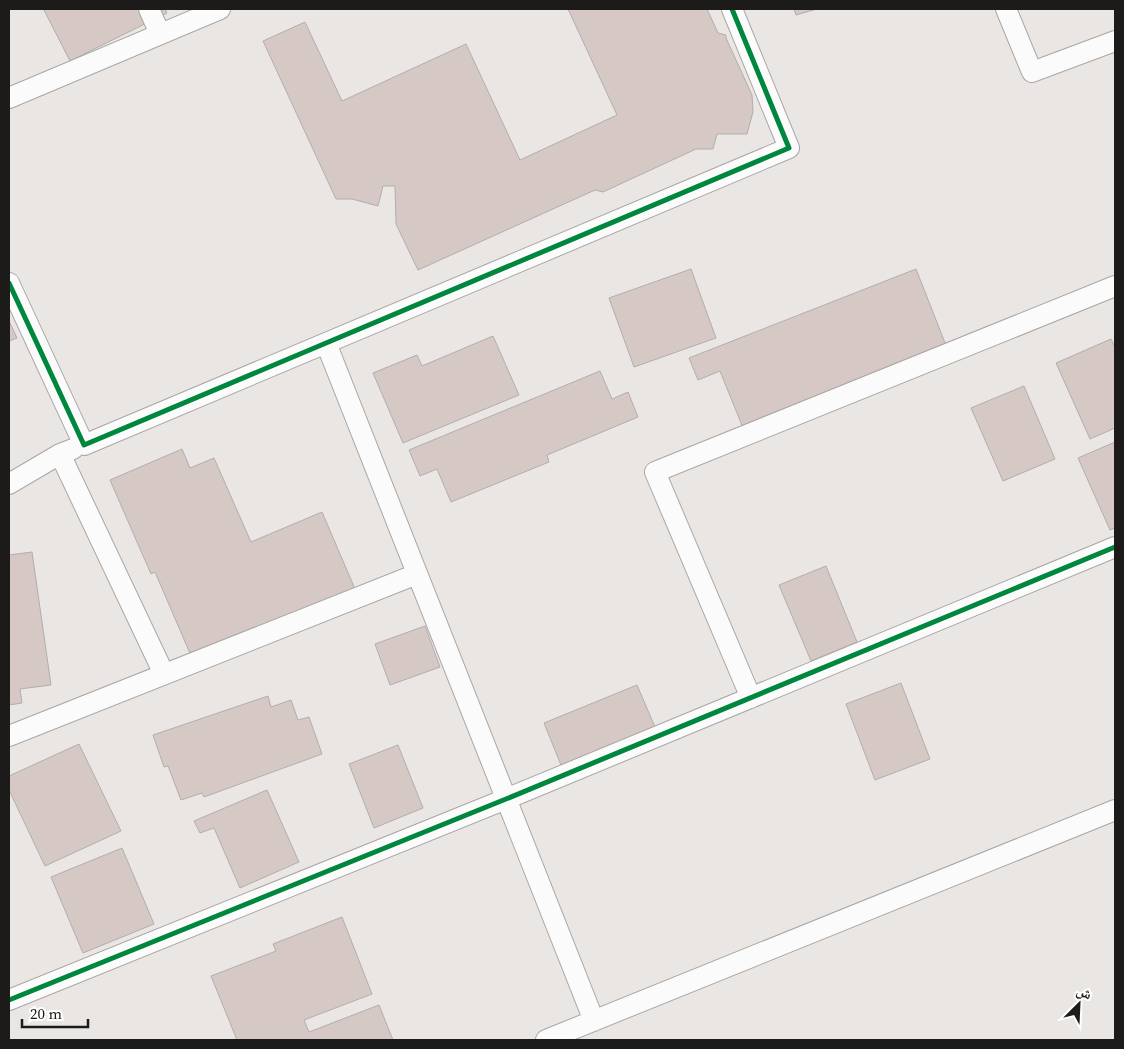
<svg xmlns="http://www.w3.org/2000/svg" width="1124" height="1049" font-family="'Source Serif 4','Noto Naskh Arabic',serif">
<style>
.building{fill:#d5c8c5;stroke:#b1aead}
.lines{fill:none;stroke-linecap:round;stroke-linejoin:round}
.street-casing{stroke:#a9a7a5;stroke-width:22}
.street{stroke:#fcfbfb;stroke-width:20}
.cycleway-casing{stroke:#fff;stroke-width:8}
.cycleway{stroke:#00873e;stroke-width:5}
</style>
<rect width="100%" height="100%" fill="#e9e6e3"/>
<path class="building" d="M46 9H165L167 13 70 61 44 10Z
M568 9H707L718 33 726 35V38L752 95 753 112 747 134H717L713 149H696L603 192 595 190 418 270 396 224 395 186H383L378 206 352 199H336L263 41 305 22 342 101 466 44 520 160 617 115Z
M794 9H817L796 15Z
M691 269 716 338 634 367 609 298Z
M916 269 947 348 743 428 720 371 698 380 689 358Z
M9 321 17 338 9 341Z
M493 336 519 395 403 443 373 373 417 355 422 366Z
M1111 339 1115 347V428L1090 439 1056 363Z
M600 371 612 399 628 392 638 417 547 455 549 462 451 502 437 469 420 476 409 450Z
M1024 386 1055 459 1003 481 971 408Z
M1115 442V528L1110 530 1078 458Z
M182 449 190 468 214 458 251 542 322 512 355 589 192 658 155 572 151 574 110 480Z
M32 552 51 685 20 689 22 703 9 705V555Z
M826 566 857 642 811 661 779 585Z
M425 626 440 667 390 685 375 644Z
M901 683 930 759 875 780 846 704Z
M637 685 655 727 561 765 544 723Z
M268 696 271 707 291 700 298 720 309 717 322 754 204 797 202 793 181 800 168 766 164 767 153 735Z
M79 744 121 831 45 866 9 790V776Z
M398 745 423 808 374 828 349 764Z
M267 790 299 862 240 888 214 828 200 833 194 821Z
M122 848 154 924 83 953 51 877Z
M342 917 372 994 304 1020 309 1032 379 1005 393 1040H237L211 976 276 951 273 944Z"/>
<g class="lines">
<defs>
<path id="street" d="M149 9 160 34
M1006 9 1032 72 1115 41
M9 98 220 9
M9 283 84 445 789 148 732 9
M326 343 594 1021
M60 454 164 674
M9 484 60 454 73 449
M751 698 655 472 1115 286
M9 736 417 574
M9 1000 506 799 1115 547
M546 1040 1115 810"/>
</defs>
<use href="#street" class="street-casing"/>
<use href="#street" class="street"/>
<defs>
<path id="cycleway" d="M9 283 84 445 789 148 732 9
M9 1000 506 799 1115 547"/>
</defs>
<use href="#cycleway" class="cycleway-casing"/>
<use href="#cycleway" class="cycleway"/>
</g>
<rect width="1124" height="1049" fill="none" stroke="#1d1b1a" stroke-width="20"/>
<g transform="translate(1079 1004) rotate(24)" stroke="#ffffff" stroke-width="4" paint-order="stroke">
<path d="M0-4L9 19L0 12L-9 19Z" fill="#1d1b1a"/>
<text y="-8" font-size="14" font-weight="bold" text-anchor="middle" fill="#1d1b1a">ش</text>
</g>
<path d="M22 1019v8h66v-8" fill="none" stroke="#1d1b1a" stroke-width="2.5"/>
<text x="30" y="1019" font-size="15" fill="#1d1b1a" stroke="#ffffff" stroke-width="4" paint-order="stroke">20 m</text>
</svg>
